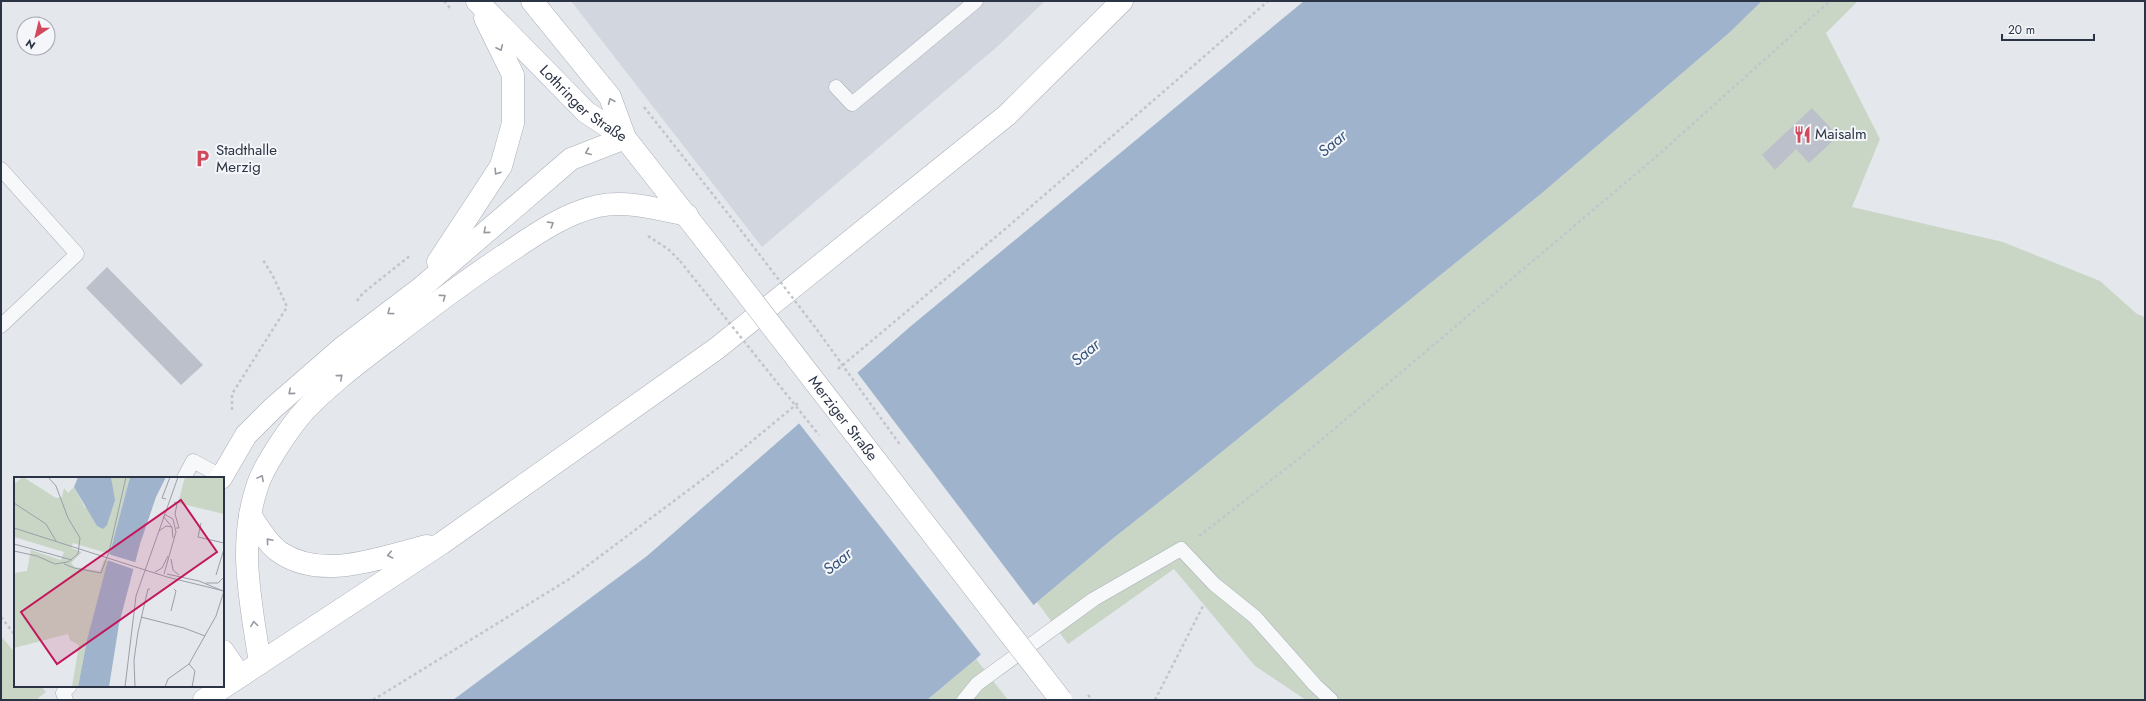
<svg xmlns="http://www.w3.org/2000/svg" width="2146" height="701" font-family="Jost,sans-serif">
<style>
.built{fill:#d2d6de}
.green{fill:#c9d6c5}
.water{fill:#9fb4cc}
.pier{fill:#e4e7ec}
.building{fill:#bbc0ca}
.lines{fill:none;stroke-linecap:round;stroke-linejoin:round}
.service-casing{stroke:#a9aeb7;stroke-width:15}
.secondary-casing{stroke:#a9aeb7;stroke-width:23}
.path{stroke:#c2c5cb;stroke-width:2.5;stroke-dasharray:3 3;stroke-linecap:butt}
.service{stroke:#f7f8fa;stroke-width:14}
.secondary{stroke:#fff;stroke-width:22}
.secondary-bridge-casing{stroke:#a9aeb7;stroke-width:23;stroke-linecap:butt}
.path-bridge{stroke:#c2c5cb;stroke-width:2.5;stroke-dasharray:3 3;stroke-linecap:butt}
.secondary-bridge{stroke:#fff;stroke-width:22}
.oneway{stroke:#959aa2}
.labels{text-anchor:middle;stroke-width:4;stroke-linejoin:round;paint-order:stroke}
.street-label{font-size:15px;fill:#2b3445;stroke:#f4f6f9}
.poi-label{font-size:15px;fill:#2b3445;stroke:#f4f6f9;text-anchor:start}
.water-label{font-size:16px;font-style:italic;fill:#34527a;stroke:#f4f6f9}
.inset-road{fill:none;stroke:#9a9fa9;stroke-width:1}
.view{fill:#c2185b;fill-opacity:0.15;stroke:#c2185b;stroke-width:2}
.inset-edge{fill:none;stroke:#2b3445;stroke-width:2}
</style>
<rect width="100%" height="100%" fill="#e4e7ec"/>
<path class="built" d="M571 1H1045L998 46 762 247Z"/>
<path class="green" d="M1762 1H1858L1826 33 1880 139 1852 207 2003 242 2100 281 2137 314 2145 317V700H1306L1255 666 1174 569 1068 644 1037 602 1111 540 1182 484 1542 193 1729 33Z
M1 636 15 653V686H41L46 692 36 700H1Z
M976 659 1008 700H927Z"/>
<path class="water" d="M1304 1H1762L1729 33 1542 193 1182 484 1111 540 1037 602 976 659 927 700H453L647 556 911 326Z"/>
<path class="pier" d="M856 371 1035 607 982 656 798 422Z"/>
<path class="building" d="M1812 108 1838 136 1809 163 1796 149 1775 170 1762 155Z
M107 267 203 365 181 385 86 288Z"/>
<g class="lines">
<defs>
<path id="service" d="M836 87 852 104 976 1
M1 169 77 254 1 326
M184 478 193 461 221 476
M66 700 63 693 70 686
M964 700 977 684 1094 599 1181 549 1214 584 1255 617 1315 685 1331 700"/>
<g id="secondary">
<path id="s1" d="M477 1 586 112 625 138 706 241"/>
<path d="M532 1 610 97 625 138"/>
<path d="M438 262 501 166 513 123V75L485 18"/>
<path d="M221 478 246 435 273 408 342 348 421 288 571 159 625 138"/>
<path d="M250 515C259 528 268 545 281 553 324 581 382 557 427 546"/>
<path d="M223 651 240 676"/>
<path d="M260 663C251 603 237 544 258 484 265 464 291 425 306 409 332 382 362 360 392 337 428 309 464 282 503 256 532 237 562 214 598 206 626 200 658 209 687 215"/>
<path d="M204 700 442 543 716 349 1007 115 1122 1"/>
</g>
</defs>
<use href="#service" class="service-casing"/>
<use href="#secondary" class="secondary-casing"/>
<path class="path" d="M444 1 450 8
M644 107 733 220
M648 236 668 249 680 261
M357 301 363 293 411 255
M838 369 1004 230 1268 1
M232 410V394L287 307 273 276 263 260
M1199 536 1301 457 1657 156 1830 1
M1 617 15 635
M373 700 571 578 734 456 798 403
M1155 700 1204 604"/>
<use href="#service" class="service"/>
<use href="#secondary" class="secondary"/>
<defs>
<g id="secondary-bridge">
<path id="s2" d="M706 241 1061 700"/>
</g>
</defs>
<use href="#secondary-bridge" class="secondary-bridge-casing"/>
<path class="path-bridge" d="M733 220 815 327 901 446
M680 261 819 435
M1088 695 1092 700"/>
<use href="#secondary-bridge" class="secondary-bridge"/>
</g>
<defs><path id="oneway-chevron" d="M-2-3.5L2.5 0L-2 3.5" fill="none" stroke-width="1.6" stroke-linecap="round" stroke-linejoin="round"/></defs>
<g class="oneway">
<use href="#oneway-chevron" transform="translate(500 48) rotate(65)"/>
<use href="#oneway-chevron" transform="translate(611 101) rotate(-113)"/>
<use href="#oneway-chevron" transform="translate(588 152) rotate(158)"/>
<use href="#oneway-chevron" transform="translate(497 172) rotate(123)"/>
<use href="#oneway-chevron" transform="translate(551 224) rotate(-32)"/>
<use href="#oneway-chevron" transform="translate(486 231) rotate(139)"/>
<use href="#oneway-chevron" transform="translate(443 297) rotate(-37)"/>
<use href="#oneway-chevron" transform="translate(390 312) rotate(143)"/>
<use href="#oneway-chevron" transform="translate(340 377) rotate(-40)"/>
<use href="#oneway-chevron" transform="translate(291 392) rotate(139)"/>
<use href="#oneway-chevron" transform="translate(261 478) rotate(-62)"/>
<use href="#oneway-chevron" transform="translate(269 541) rotate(-131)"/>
<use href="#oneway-chevron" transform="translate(390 555) rotate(167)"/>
<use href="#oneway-chevron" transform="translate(254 624) rotate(-98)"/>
</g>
<defs>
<symbol id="restaurant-bare" viewBox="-9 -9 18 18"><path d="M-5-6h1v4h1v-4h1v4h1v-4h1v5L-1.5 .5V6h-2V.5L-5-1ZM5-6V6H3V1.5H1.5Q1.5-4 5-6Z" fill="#d1495b" stroke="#f4f6f9" stroke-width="2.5" paint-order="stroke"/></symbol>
<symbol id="parking-bare" viewBox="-9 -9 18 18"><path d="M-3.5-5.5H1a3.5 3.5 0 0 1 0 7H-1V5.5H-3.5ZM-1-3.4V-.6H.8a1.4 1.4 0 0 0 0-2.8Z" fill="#d1495b" stroke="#f4f6f9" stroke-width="2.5" paint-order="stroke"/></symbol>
</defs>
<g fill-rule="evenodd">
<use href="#restaurant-bare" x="1790" y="122" width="25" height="25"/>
<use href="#parking-bare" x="190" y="146" width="25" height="25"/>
</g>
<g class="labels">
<g class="street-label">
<text dy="5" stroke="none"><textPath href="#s1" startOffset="148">Lothringer Straße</textPath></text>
<text dy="5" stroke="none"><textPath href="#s2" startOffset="224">Merziger Straße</textPath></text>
</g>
<g class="poi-label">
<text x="1815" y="139">Maisalm</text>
<text x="216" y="155">Stadthalle<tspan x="216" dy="17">Merzig</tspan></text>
</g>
<g class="water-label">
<text transform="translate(1332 143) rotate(-40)" y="6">Saar</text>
<text transform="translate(1085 352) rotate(-40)" y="6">Saar</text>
<text transform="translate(837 561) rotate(-39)" y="6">Saar</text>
</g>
</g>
<g transform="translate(14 477)">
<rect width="210" height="210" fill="#e4e7ec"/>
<path d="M9 0 42 21 48 20 50 11 54 16 60 10 71 31 98 6 97 0H116L96 77 59 66 57 71 68 75 57 86 61 90 86 94 90 83 95 84 73 163 64 210H58L65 168 56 163 54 157 0 171V96L13 94 17 73 47 83 50 75 0 60V7ZM171 0H210V37L164 26Z" fill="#c9d6c5"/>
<path d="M64 0H97L101 23 93 48 89 52 83 49 60 10ZM116 0H152L142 20 126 67 105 147 95 210H64L73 163Z" fill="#9fb4cc"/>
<path d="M94 77 124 86 122 93 93 83Z" fill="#e4e7ec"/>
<path class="inset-road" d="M152 22 148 21 156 0M160 25 163 27 161 37 165 51H162M0 26 32 47 42 64M149 39 158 50 159 61M187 46 184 60 210 66M0 51 153 100 210 114M145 54 152 49 158 50M0 67 58 83M0 74 23 79 41 87 54 85 64 77 66 61 54 41 42 9 34 0M157 82 159 93 165 98M50 87 60 91 87 96 95 75 112 0M141 95 148 91 154 79M150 97 162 55 159 42 150 37M153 97 185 104 209 114M202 98 210 72M192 106H204L210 100M157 134 162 114 160 112M127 140 170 151 191 159M175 187 181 194 178 210M111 210 122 119 164 0M121 210 120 183 124 155 134 112H136M151 210 154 202 175 187 202 139 210 114"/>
<path class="view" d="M167 23 203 75 43 187 7 135Z"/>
<rect width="210" height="210" class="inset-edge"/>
</g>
<rect width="2146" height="701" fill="none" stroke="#2b3445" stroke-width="4"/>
<g transform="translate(36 36) rotate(215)"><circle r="19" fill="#f4f6f9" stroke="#a4a8b1"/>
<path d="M0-3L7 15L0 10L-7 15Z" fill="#d1495b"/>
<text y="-6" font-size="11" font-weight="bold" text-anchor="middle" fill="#2b3445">N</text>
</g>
<path d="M2002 34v6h92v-6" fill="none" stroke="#2b3445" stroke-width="2"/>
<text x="2008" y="34" font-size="12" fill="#2b3445" stroke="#f4f6f9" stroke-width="3" paint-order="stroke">20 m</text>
</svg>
